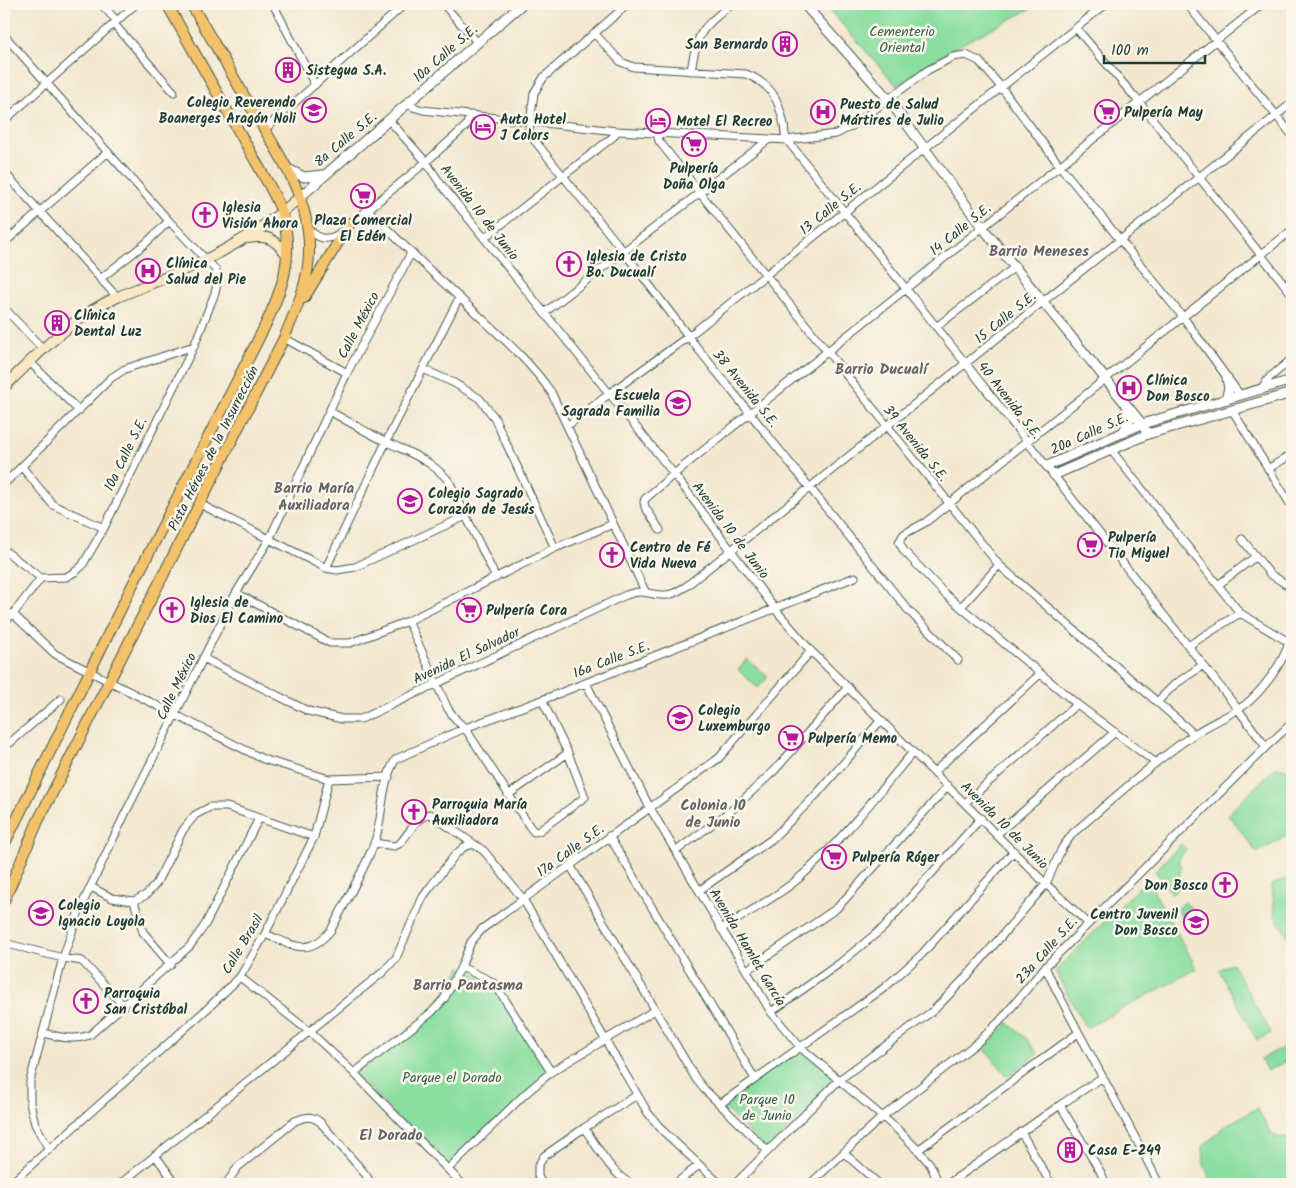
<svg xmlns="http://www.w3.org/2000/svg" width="1296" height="1188" font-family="Kalam,sans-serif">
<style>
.green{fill:#8adea0;stroke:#548e6a}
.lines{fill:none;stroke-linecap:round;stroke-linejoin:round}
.minor-casing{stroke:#3f564b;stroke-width:9}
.tertiary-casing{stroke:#3f564b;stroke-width:11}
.secondary-casing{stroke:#3f564b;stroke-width:12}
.primary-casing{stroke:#3f564b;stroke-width:12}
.minor{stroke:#fff;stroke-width:7}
.tertiary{stroke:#fff;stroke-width:9}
.secondary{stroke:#fae7c3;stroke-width:10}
.primary{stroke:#f3c26a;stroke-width:10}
.labels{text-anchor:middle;stroke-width:5;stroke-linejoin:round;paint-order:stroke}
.park-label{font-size:14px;fill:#345d4a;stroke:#fbf7ec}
.poi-label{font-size:14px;font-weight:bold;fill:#1f3d34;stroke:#fbf7ec;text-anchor:start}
.street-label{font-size:14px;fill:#1f3d34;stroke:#fbf7ec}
.neighbourhood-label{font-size:15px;font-weight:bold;fill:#636466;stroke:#fbf7ec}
</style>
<rect width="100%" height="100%" fill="#fbf7ec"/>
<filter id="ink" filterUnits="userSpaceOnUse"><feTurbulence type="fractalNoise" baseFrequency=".02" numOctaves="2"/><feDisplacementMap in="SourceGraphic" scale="10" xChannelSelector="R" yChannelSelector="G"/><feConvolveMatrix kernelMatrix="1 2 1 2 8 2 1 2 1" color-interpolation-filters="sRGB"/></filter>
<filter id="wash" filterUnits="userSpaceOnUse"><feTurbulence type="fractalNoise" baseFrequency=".0096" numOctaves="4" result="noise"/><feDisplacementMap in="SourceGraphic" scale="20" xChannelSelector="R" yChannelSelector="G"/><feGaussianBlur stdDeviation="1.12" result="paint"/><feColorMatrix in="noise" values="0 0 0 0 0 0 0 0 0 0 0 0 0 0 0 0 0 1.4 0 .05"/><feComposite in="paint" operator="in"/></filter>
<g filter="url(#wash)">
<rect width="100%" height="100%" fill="#f3e7cf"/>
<path class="green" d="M824 4H1040L952 49 897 86Z
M747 659 768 677 758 688 738 670Z
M1276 767 1292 770V845L1287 836 1257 853 1228 814Z
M1181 844 1186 849 1178 860 1181 866 1179 879H1177L1178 886 1180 887 1172 894 1155 871Z
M1292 876V935L1288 937 1275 916 1272 885Z
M1147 879 1197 969 1086 1028 1055 971Z
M1185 902C1191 909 1203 915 1203 925L1190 933 1177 908Z
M1232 963 1271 1033 1257 1040 1219 970Z
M461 967 495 984 551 1072 448 1169 354 1073 432 1012Z
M1008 1023 1026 1038 1038 1054 1008 1077 984 1048Z
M1292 1043V1058L1267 1071 1261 1059Z
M800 1047 839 1080 767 1150 720 1104Z
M1257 1108 1273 1136 1292 1139V1184H1213L1204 1165 1203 1146 1228 1124Z"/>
</g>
<g filter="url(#ink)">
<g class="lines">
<defs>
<path id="minor" d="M101 4 117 21
M273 4 315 85
M443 4 478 43
M628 4 544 77 534 93 529 131 531 136 624 252 695 345 909 611 958 660
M1187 4 1292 135
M114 24 174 92
M1076 28 1139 102 1292 294
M594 33 621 62 634 67 746 74C771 84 779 99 784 125 785 131 784 135 787 140L966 364 1237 708 1266 747
M4 35 169 221 216 270 218 279 215 293 194 346 104 528 82 566 75 572 66 577 41 578
M691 71C697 31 701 30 731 4
M408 103 413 107 423 110 617 131 787 140 836 134 852 126 928 70 953 57 966 55 979 61 1001 87 1060 166 1183 317 1240 395
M389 120 426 162 440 183 674 474 775 609 811 651 1046 884 1088 923
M4 121 136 4
M264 130 405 4
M657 133 659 141 700 193 999 565 1194 734
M4 172 117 297
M367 209C398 240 429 270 461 299 492 329 526 356 551 392L645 591
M308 228C316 237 324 242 337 235L426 162 466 126 470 116
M484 238 613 137 617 131
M4 243 108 152
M100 279 146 243 169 221
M4 308 43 349
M544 313 768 140
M936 327 1015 267
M284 338 347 373
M30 362 79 411
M423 369 454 383 479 398 494 417 555 548
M1261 389 1270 377 1292 359
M1232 410 1292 507
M329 411C348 421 367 433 387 442 412 454 429 459 449 481L496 578
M567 426 617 388 689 336 1106 4
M1111 450 1240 613 1292 644
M22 467 53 505 104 528
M1268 469 1292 454
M4 484 111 378 125 369 194 346
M200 504 326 568 337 570 355 567 466 516
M660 530 645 507 644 502 645 499 674 474 1262 4
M1242 539 1270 574 1292 588
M4 550 41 578
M326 568 386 442 459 298
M1218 585 1255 557
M236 593 330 643H350L408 621 555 548 613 524
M961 607 999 565
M13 614 55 654 263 759 329 779 389 777
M408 621 448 709 457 721 465 728 530 827 534 832 539 831 585 797 568 753 542 700
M4 622 13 614 41 578
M1188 646 1240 613
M203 658 308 711 342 719H361L626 595C645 588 646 595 662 595 671 596 678 591 685 587L1292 103
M586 683 650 808 771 1012 800 1047 898 1130 918 1150 930 1164 939 1184
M1158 701 1174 685 1203 665
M4 748 61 699
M1156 763 1077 704 945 594 904 551 899 542 904 534 926 522 1292 230
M934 772 1040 674
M508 795 568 753
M965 803 1077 704
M997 834 1115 732
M609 836 755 1079
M374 843 394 846 399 844C408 836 417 815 430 814L484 851 523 899 648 1113 663 1131 720 1184
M676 851 733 809 775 770 848 687
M570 865 696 1079 704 1089 767 1150
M91 887 112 898 134 901 146 895 156 884 183 830 195 815 210 807H227L314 837
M700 890 772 839 816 795 881 720
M134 901 143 932 171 965
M721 929C747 913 775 898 798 879 841 842 877 795 913 752
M265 934C293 945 308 958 331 930 345 903 363 872 374 844 384 817 380 783 396 759L465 728 542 700 855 577
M4 943 63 958 82 961 124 1006
M461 967 487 979 495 984 551 1072
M1045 967C1081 1041 1123 1111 1159 1184
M747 970 837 908 948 786
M240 977 310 1032 354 1073 462 1184
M771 1012 840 963 883 928 981 818
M44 1033C60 1037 73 1041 90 1035L190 946 205 925 259 818
M354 1073 432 1012 444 999 461 967 471 942 482 929 719 758 811 651
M720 1104 884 988 922 954 1014 851
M1060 1105 1100 1171 1106 1184
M584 1128C597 1145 613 1178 633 1184
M1021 1132 1051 1184
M49 1149 35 1124 30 1103V1081L63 958 79 911 124 816 236 593 269 540 347 373 411 253
M918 1150 1078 1033
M844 1153 879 1184
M155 1155 176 1184
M448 1169 525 1094 551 1072 655 1010
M10 1184 208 1008 240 977 265 934 314 837 329 779
M120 1184 383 972 396 958 423 897 431 886 455 855 464 847 474 844
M226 1184 238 1167 295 1121C305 1117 311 1115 320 1122L366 1175 371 1184
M542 1184 538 1176V1166L544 1156 584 1128 637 1095
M675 1184 699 1165
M735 1184 839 1080 934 1010 969 974 1046 884 1062 848 1073 833C1112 800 1151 764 1193 735 1210 723 1230 716 1246 704 1262 691 1284 662 1289 642
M810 1184 882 1117 978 1042 1000 1021 1045 967 1266 747 1292 723
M948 1184 1060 1105 1103 1077"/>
<path id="tertiary" d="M804 4 889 100 983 228 1142 424 1148 434
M286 168 304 177 323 175
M300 197 522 4
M1226 399 1229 388 1227 378
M1123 433 1129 420 1127 407
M1047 466 1142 424 1292 380
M1054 475 1148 434 1292 393"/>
<path id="secondary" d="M248 238C268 235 273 238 286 253
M4 387C30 362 56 334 87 314 113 296 144 287 174 274 220 255 263 230 300 197"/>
<path id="primary" d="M304 298 350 223
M4 845 132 586 264 328C282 290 295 257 282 213 279 204 274 194 269 185L167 4
M4 901 38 821 284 338C296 310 309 282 309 251 311 195 273 145 246 99 228 67 210 36 191 4"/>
</defs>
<use href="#minor" class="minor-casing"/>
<use href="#tertiary" class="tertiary-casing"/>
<use href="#secondary" class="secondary-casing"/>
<use href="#primary" class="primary-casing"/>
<use href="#minor" class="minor"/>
<use href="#tertiary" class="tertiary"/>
<use href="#secondary" class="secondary"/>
<use href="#primary" class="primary"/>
</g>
</g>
<defs>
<symbol id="building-ring" viewBox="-11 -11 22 22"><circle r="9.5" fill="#fbf7ec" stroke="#b5179e" stroke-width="1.5"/><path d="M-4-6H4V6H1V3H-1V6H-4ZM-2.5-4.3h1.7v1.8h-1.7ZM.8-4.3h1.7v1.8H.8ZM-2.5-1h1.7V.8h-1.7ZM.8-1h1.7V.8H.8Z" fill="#b5179e"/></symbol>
<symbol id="school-ring" viewBox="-11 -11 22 22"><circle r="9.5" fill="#fbf7ec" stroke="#b5179e" stroke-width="1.5"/><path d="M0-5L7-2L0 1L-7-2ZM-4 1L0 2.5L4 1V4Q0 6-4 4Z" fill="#b5179e"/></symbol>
<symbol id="hospital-ring" viewBox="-11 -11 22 22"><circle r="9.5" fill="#fbf7ec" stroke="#b5179e" stroke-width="1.5"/><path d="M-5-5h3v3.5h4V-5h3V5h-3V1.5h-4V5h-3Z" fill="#b5179e"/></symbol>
<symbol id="supermarket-ring" viewBox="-11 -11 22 22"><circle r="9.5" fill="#fbf7ec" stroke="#b5179e" stroke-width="1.5"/><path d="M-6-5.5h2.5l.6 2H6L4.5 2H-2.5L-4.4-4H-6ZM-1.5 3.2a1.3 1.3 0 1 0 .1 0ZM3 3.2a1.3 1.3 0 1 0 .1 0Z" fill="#b5179e"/></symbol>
<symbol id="hotel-ring" viewBox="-11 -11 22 22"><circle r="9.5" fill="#fbf7ec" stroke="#b5179e" stroke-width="1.5"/><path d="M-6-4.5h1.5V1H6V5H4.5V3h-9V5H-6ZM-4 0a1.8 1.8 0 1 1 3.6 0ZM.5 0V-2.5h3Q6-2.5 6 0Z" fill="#b5179e"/></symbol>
<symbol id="church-ring" viewBox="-11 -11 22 22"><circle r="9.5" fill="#fbf7ec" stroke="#b5179e" stroke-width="1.5"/><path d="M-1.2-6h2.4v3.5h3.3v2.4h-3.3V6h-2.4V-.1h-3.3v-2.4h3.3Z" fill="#b5179e"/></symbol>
</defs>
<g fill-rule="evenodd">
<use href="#building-ring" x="771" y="30" width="28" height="28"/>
<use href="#building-ring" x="274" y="56" width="28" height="28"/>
<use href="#school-ring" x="300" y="96" width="28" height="28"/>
<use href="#hospital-ring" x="809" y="98" width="28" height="28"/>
<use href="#supermarket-ring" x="1093" y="98" width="28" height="28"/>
<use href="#hotel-ring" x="644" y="107" width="28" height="28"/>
<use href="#hotel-ring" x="469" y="113" width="28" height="28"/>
<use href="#supermarket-ring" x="680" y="130" width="28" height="28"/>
<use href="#supermarket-ring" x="349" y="182" width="28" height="28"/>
<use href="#church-ring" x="191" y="201" width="28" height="28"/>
<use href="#church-ring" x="555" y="250" width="28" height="28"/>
<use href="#hospital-ring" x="134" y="257" width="28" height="28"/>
<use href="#building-ring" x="43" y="309" width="28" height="28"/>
<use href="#hospital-ring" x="1115" y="374" width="28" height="28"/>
<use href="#school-ring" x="664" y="389" width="28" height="28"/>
<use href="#school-ring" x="396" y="487" width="28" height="28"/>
<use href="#supermarket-ring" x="1076" y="531" width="28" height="28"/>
<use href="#church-ring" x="598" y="541" width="28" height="28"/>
<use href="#church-ring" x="158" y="596" width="28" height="28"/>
<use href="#supermarket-ring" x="455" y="596" width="28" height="28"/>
<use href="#school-ring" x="666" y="704" width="28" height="28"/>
<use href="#supermarket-ring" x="777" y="724" width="28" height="28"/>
<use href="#church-ring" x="400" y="798" width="28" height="28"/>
<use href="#supermarket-ring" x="820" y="843" width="28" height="28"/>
<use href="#church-ring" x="1211" y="871" width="28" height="28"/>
<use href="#school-ring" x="27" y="899" width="28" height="28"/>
<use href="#school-ring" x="1182" y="908" width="28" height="28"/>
<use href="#church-ring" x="72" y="987" width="28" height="28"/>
<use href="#building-ring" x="1056" y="1136" width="28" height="28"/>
</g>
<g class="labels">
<g class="park-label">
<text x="902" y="36">Cementerio<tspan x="902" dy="16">Oriental</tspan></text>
<text x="452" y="1082">Parque el Dorado</text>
<text x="767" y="1104">Parque 10<tspan x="767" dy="16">de Junio</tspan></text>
</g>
<g class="poi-label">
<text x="768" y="49" text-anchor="end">San Bernardo</text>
<text x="306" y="75">Sistegua S.A.</text>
<text x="296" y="107" text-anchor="end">Colegio Reverendo<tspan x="296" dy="16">Boanerges Aragón Noli</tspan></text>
<text x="840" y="109">Puesto de Salud<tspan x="840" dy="16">Mártires de Julio</tspan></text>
<text x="1124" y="117">Pulpería May</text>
<text x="500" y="124">Auto Hotel<tspan x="500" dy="16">J Colors</tspan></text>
<text x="676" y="126">Motel El Recreo</text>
<text x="694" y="173" text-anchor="middle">Pulpería<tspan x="694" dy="16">Doña Olga</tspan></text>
<text x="222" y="212">Iglesia<tspan x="222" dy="16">Visión Ahora</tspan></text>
<text x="363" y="225" text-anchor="middle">Plaza Comercial<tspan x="363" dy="16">El Edén</tspan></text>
<text x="586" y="261">Iglesia de Cristo<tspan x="586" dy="16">Bo. Ducualí</tspan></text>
<text x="166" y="268">Clínica<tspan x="166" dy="16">Salud del Pie</tspan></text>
<text x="74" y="320">Clínica<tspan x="74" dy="16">Dental Luz</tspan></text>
<text x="1146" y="385">Clínica<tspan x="1146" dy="16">Don Bosco</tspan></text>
<text x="660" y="400" text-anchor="end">Escuela<tspan x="660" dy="16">Sagrada Familia</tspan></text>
<text x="428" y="498">Colegio Sagrado<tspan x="428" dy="16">Corazón de Jesús</tspan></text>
<text x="1108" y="542">Pulpería<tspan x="1108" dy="16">Tio Miguel</tspan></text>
<text x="630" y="552">Centro de Fé<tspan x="630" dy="16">Vida Nueva</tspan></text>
<text x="190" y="607">Iglesia de<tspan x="190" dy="16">Dios El Camino</tspan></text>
<text x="486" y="615">Pulpería Cora</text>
<text x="698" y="715">Colegio<tspan x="698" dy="16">Luxemburgo</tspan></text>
<text x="808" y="743">Pulpería Memo</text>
<text x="432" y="809">Parroquia María<tspan x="432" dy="16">Auxiliadora</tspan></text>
<text x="852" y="862">Pulpería Róger</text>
<text x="1208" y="890" text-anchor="end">Don Bosco</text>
<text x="58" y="910">Colegio<tspan x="58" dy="16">Ignacio Loyola</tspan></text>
<text x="1178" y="919" text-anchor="end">Centro Juvenil<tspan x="1178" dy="16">Don Bosco</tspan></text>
<text x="104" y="998">Parroquia<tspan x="104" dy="16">San Cristóbal</tspan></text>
<text x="1088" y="1155">Casa E-249</text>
</g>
<g class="street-label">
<text transform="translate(445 53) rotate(-41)" y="5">10a Calle S.E.</text>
<text transform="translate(345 139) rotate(-40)" y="5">8a Calle S.E.</text>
<text transform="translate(830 208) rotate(-39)" y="5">13 Calle S.E.</text>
<text transform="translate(480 212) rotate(52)" y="5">Avenida 10 de Junio</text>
<text transform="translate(960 229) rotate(-39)" y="5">14 Calle S.E.</text>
<text transform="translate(1005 317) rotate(-39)" y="5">15 Calle S.E.</text>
<text transform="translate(358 325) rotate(-62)" y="5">Calle México</text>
<text transform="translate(746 388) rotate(51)" y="5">38 Avenida S.E.</text>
<text transform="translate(1010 400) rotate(52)" y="5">40 Avenida S.E.</text>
<text transform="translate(1089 433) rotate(-24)" y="5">20a Calle S.E.</text>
<text transform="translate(916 443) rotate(51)" y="5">39 Avenida S.E.</text>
<text transform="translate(213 448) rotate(-63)" y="5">Pista Héroes de la Insurrección</text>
<text transform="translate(125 454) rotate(-64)" y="5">10a Calle S.E.</text>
<text transform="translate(731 530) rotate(53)" y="5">Avenida 10 de Junio</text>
<text transform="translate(466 655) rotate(-25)" y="5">Avenida El Salvador</text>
<text transform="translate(611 659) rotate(-21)" y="5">16a Calle S.E.</text>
<text transform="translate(176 686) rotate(-64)" y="5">Calle México</text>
<text transform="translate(1005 825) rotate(45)" y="5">Avenida 10 de Junio</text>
<text transform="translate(570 850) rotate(-36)" y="5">17a Calle S.E.</text>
<text transform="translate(242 944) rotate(-59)" y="5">Calle Brasil</text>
<text transform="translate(748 947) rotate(59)" y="5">Avenida Hamlet García</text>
<text transform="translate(1046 950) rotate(-48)" y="5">23a Calle S.E.</text>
</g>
<g class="neighbourhood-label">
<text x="1039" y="256">Barrio Meneses</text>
<text x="881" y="374">Barrio Ducualí</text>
<text x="314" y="493">Barrio María<tspan x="314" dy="17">Auxiliadora</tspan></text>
<text x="713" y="810">Colonia 10<tspan x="713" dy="17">de Junio</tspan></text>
<text x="468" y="990">Barrio Pantasma</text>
<text x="391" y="1140">El Dorado</text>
</g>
</g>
<rect width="1296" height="1188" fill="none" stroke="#fbf7ec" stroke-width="20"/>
<path d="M1104 55v8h101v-8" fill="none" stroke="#1f3d34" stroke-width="2.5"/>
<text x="1111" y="55" font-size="15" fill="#1f3d34" stroke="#fbf7ec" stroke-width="4" paint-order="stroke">100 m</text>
</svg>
